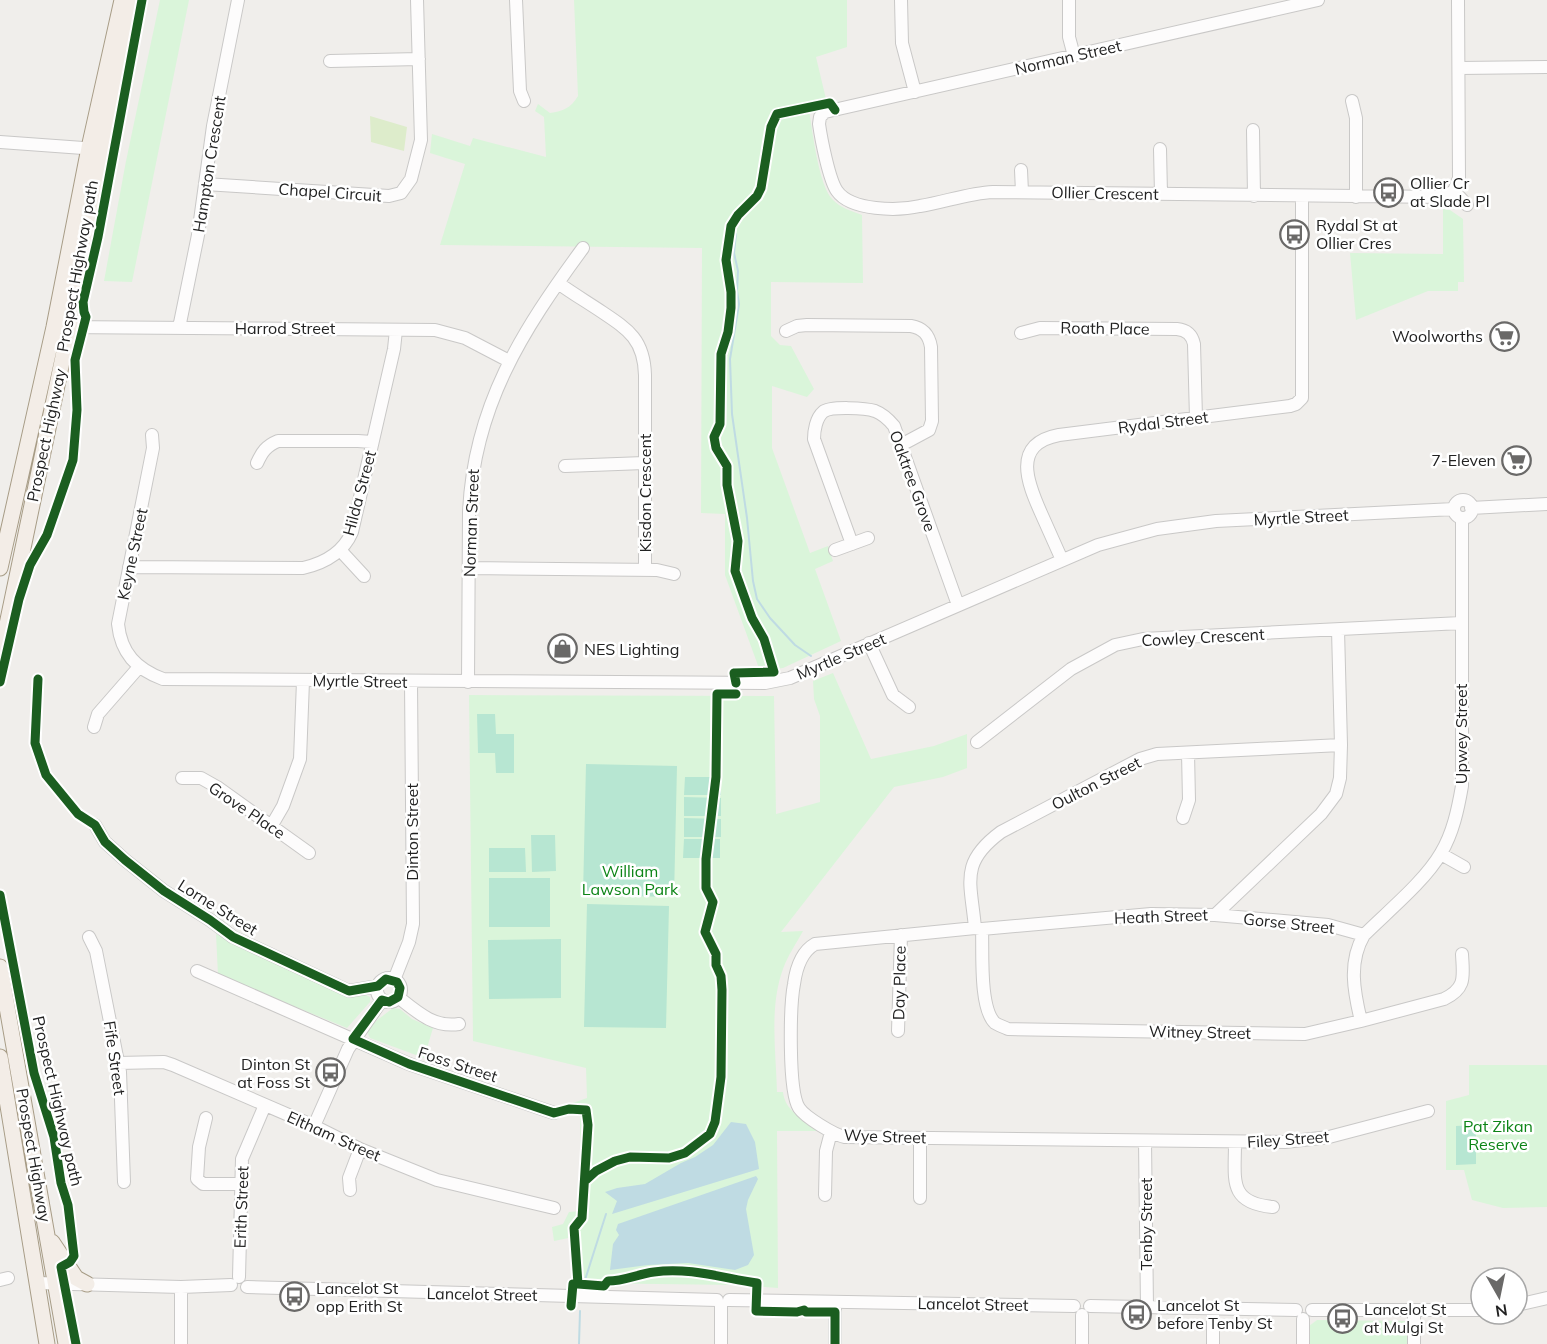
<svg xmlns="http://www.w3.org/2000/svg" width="1547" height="1344" font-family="Mulish,sans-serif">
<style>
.grass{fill:#ddeccb}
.park{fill:#daf5da}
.pitch{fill:#b7e6d2}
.water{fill:#bfdbe3}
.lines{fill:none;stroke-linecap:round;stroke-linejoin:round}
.stream{stroke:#bfdbe3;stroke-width:2}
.minor-casing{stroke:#c9c8c7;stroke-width:14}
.major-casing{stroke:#a79c86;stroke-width:17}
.minor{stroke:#fdfcfc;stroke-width:12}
.major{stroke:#f3ede7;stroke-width:15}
.cycleway-casing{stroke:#fff;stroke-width:13}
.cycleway{stroke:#1b5e20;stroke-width:9}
.labels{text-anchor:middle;stroke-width:5;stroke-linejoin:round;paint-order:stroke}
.street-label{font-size:16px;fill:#222;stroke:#fff}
.poi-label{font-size:16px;fill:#222;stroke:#fff;text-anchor:start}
.park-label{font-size:16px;fill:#0c8416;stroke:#fff}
</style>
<rect width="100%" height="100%" fill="#f0eeeb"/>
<path class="grass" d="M370 116 407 127 404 151 371 142Z"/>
<path class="park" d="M160 0H189L132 282 104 281 126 161Z
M574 0H847V47L816 57 826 99 808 104C812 126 818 186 833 200 841 208 851 211 862 215L863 283 771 282V336L780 345 791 346 814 389 807 397 772 386V448L810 553 828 546 833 561 815 569 841 641 783 668 760 671 725 575V514L701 513 702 248 440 245 465 164 430 153 432 134 470 146 473 138 546 157 544 117 535 111 538 104 550 113C563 111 571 108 578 96Z
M1443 209 1450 210 1463 219 1464 282H1458V291H1428L1356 320 1350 253 1443 254Z
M833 673 871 759 934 746 967 734V768L943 777 894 787 781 932 803 931C796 944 788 955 783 969 769 1007 776 1052 777 1092H783C785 1111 802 1118 816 1128V1131H777L778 1288 738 1285 576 1283 573 1237 554 1241 552 1227 563 1224 569 1212 581 1211 580 1112 573 1111 570 1104 587 1098 586 1068 473 1041 469 695 774 696 776 814 820 802V716L814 699 813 681Z
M216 934 236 944 364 994 370 997V1002L347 1028 218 975Z
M393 1008 400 1009 412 1019 433 1028 424 1058 370 1038 367 1032 376 1021Z
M1469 1065H1547V1207L1503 1208 1472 1200 1464 1170H1446V1101L1469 1095Z
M1317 1320 1406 1321 1408 1323 1409 1344H1310L1309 1326Z"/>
<path class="pitch" d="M477 714H495L496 734H514V773H496L495 753H478Z
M586 764 677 766 674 897 583 895Z
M685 777H721V795H684Z
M684 797 721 798V816H684Z
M684 818 721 819V837H684Z
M531 835H555L556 871 532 872Z
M684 839H720V858H683Z
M489 848H525L526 872H489Z
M489 878H550V927H489Z
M587 904 669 906 666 1028 584 1027Z
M561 939V998L489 999 488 940Z
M1476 1125V1164L1456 1165V1126Z"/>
<path class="water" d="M731 1122 746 1124 755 1142 759 1169 612 1214 617 1201 605 1192 617 1188 645 1184 681 1163 695 1157 713 1145Z
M756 1176 758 1179 748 1200 746 1209 754 1255 748 1265 735 1270 688 1263 648 1265 610 1270 613 1244 619 1235 616 1230 618 1224Z"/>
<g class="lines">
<path class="stream" d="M736 234 734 253 738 271 737 291 739 304 730 359 732 414 747 518 753 581 757 599 770 618 795 645 811 656
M585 1280 606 1214
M579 1344 580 1311"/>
<defs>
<path id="minor" d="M516 0 520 91 524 101
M901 0 902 43 915 92
M1069 0V37L1074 56
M1318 0 825 112 820 117 819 124C821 138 829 180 837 191 851 211 898 211 920 206 945 202 969 193 993 192L1443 197 1454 191 1459 178 1458 0
M330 61 419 59
M1459 68 1547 67
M1352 101 1356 118V197
M1253 130 1254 196
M0 142 97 149
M1160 149 1161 194
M1021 170 1022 192
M205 184 389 196 401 193 411 179 421 140 417 0
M1454 191 1467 205
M558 283C572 293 587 302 602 312 629 330 644 340 645 375V570
M61 327 435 330 465 338 509 361
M179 328 198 235 213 126 238 0
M786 331 797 326 807 325 911 326C923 328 929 335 931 347L932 421 929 430 901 445
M1021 333 1040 328 1177 329C1187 330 1192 335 1194 344L1196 418
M152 435 153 448 118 624C121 653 136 669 163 679L765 683 790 678 1098 545 1157 529 1216 521 1454 509
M257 463C262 452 266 446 278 441H358L372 442
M565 466 644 463
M1454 509a9 9 0 1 1 18 0a9 9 0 1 1-18 0Z
M1471 508 1547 504
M852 544 814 439C814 431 816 418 823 412 830 406 866 408 875 411 883 414 889 420 894 426L958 605
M340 550 364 576
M835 550 868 538
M1062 560C1055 544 1048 529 1041 513 1028 484 1011 444 1059 435L1290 406 1296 404 1302 398V196
M129 567 303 568C325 563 343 553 352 532L394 349 396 330
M469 568 657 570 674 574
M869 643 893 695 909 707
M468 682 469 512C474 406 522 331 583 248
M94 727 98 714 139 667
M977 742 1071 669 1115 645 1143 639 1461 623
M182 778H201L217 787 309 853
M1183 818 1189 800 1188 753
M95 825 105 842 125 860 164 891 210 920 233 937 349 991 378 986
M272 825 283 806 300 759 303 681
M1441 854 1464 867
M1215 915 1321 814 1336 794 1340 778 1341 745 1338 630
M975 928C971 882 959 863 1001 832L1140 759 1157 754 1341 745
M982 929C983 951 979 1008 995 1023 998 1025 1004 1027 1008 1029L1305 1034 1361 1021 1444 999C1467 988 1463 976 1462 954
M1364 935 1328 925 1215 915 1151 914 982 929 975 928 815 944C801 952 796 969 794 984 790 1005 788 1091 799 1108 805 1117 834 1135 845 1137L1285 1142 1329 1137 1428 1111
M89 937 96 951 120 1072 124 1182
M197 971 409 1064 554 1113
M377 990a12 12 0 1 1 24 0a12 12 0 1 1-24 0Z
M394 980 409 942 413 924 411 682
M398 997C417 1012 434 1028 459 1024
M1361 1021C1354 992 1348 962 1364 935 1387 912 1425 881 1441 853 1453 833 1458 809 1462 786V518
M898 1031 901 935
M118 1063 164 1062 173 1065 314 1126 360 1149 437 1180 554 1208
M206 1118 199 1147 197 1179 203 1184H241
M314 1126 348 1049 382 1000
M1145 1141 1147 1307
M1235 1143C1235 1180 1228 1203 1273 1207
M350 1190 349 1178 360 1149
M825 1195 826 1151 831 1132
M920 1198V1138
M239 1277 242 1159 265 1105
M0 1280 8 1278
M37 1283 181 1287 231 1285
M247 1287 717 1300
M729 1300 1074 1306
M835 1302V1344
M1517 1305 1547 1298
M1090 1306 1296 1310
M1213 1308V1344
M1312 1310H1481
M1414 1311V1344
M1082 1315V1344
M1303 1319V1344
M181 1344V1287
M721 1344V1306"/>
<path id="major" d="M0 568 54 327 89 148 122 0
M0 658 69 328 117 75 134 0
M0 967 66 1344
M0 1057 47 1344
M52 1242 76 1278 87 1284"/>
</defs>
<use href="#minor" class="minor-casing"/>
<use href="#major" class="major-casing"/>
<use href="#minor" class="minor"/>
<use href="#major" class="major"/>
<defs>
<path id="cycleway" d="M38 679 35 743 46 775 78 814 95 825 105 842 125 860 164 891 210 920 233 937 349 991 378 986 386 979 397 982 400 988 398 997 389 1002 382 1000 353 1039 409 1064 554 1113 569 1109 586 1110 588 1125 582 1218 574 1228 578 1284H573L571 1306
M0 682 19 599 30 565 47 535 73 460 77 410 75 360 86 317 84 312 83 302 98 237 142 0
M736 683 734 673 774 672 764 639 752 618 735 571 738 541 727 485V466L716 448 714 437 720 424 721 354 728 332 731 308V292L726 260 731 226 738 215 757 196 761 188 771 127 777 114 830 103 835 110
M0 895 34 1073 54 1137 61 1183 68 1205 74 1256 70 1262 61 1267 76 1344
M585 1181 596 1171 615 1161 630 1157 669 1158 685 1153 710 1134 715 1122 721 1077 722 990 721 976 716 965V954L705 932 713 902 706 888V859L716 777 717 694H736
M578 1284 604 1286 608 1281C624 1281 638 1274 654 1272 689 1267 723 1278 757 1283L756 1311 797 1312 804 1310 806 1312H835V1344"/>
</defs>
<use href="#cycleway" class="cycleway-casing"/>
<use href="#cycleway" class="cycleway"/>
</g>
<defs>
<symbol id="bus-ring" viewBox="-11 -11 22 22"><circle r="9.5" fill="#fff" stroke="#6a6968" stroke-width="1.5"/><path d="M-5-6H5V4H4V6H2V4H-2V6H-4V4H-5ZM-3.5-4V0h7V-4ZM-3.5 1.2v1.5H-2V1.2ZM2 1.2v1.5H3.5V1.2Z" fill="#6a6968"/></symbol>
<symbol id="supermarket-ring" viewBox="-11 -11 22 22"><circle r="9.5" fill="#fff" stroke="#6a6968" stroke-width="1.5"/><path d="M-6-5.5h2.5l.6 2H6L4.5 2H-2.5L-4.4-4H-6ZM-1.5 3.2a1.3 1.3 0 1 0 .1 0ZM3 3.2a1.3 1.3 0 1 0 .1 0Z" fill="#6a6968"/></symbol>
<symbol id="shop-ring" viewBox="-11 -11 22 22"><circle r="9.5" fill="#fff" stroke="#6a6968" stroke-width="1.5"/><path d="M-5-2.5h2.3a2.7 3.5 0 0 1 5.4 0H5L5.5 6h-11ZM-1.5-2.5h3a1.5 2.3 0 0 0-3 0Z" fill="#6a6968"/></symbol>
</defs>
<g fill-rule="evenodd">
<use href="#bus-ring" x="1372" y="176" width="33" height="33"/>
<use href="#bus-ring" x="1278" y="218" width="33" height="33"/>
<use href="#supermarket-ring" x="1488" y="320" width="33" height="33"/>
<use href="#supermarket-ring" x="1500" y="444" width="33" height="33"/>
<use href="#shop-ring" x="546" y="632" width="33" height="33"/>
<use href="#bus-ring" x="314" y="1056" width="33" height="33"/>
<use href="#bus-ring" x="278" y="1280" width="33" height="33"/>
<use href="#bus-ring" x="1120" y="1298" width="33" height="33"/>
<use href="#bus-ring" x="1326" y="1302" width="33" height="33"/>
</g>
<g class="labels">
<g class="street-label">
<text transform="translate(1068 57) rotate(-13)" y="6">Norman Street</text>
<text transform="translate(209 164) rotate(-81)" y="6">Hampton Crescent</text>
<text transform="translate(330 192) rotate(4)" y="6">Chapel Circuit</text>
<text transform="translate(1105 193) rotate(1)" y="6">Ollier Crescent</text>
<text transform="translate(77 266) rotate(-80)" y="6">Prospect Highway path</text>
<text x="285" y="334">Harrod Street</text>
<text transform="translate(1105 328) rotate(1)" y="6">Roath Place</text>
<text transform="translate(1163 422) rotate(-7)" y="6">Rydal Street</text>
<text transform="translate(46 435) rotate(-78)" y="6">Prospect Highway</text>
<text transform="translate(913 481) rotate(70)" y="6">Oaktree Grove</text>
<text transform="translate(359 493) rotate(-75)" y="6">Hilda Street</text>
<text transform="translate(645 493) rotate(-90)" y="6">Kisdon Crescent</text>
<text transform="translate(1301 517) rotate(-3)" y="6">Myrtle Street</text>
<text transform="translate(471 523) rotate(-88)" y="6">Norman Street</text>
<text transform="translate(132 554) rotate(-78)" y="6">Keyne Street</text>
<text transform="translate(1203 637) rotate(-3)" y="6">Cowley Crescent</text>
<text transform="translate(841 656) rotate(-23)" y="6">Myrtle Street</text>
<text transform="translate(360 681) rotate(1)" y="6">Myrtle Street</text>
<text transform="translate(1461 734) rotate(-90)" y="6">Upwey Street</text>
<text transform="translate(1096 783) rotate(-27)" y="6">Oulton Street</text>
<text transform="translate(247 810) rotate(34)" y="6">Grove Place</text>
<text transform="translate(412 832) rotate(-90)" y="6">Dinton Street</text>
<text transform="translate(218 907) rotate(32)" y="6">Lorne Street</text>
<text transform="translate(1161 916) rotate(-2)" y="6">Heath Street</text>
<text transform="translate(1289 923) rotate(6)" y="6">Gorse Street</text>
<text transform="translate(899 983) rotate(-89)" y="6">Day Place</text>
<text transform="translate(1200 1032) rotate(1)" y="6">Witney Street</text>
<text transform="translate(115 1058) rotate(82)" y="6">Fife Street</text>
<text transform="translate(458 1064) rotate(18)" y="6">Foss Street</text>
<text transform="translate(58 1101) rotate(77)" y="6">Prospect Highway path</text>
<text transform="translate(334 1136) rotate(24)" y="6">Eltham Street</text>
<text transform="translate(885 1136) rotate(2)" y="6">Wye Street</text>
<text transform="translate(1288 1139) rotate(-4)" y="6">Filey Street</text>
<text transform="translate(34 1155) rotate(80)" y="6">Prospect Highway</text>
<text transform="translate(241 1207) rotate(-88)" y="6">Erith Street</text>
<text transform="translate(1146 1224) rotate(-90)" y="6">Tenby Street</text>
<text transform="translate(482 1294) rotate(1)" y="6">Lancelot Street</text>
<text transform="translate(973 1304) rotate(1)" y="6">Lancelot Street</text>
</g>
<g class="poi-label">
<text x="1410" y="189">Ollier Cr<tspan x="1410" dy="18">at Slade Pl</tspan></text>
<text x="1316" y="231">Rydal St at<tspan x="1316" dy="18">Ollier Cres</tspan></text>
<text x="1483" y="342" text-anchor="end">Woolworths</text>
<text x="1496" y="466" text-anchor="end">7-Eleven</text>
<text x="584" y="655">NES Lighting</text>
<text x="310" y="1070" text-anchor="end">Dinton St<tspan x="310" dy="18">at Foss St</tspan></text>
<text x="316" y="1294">Lancelot St<tspan x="316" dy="18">opp Erith St</tspan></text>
<text x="1157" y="1311">Lancelot St<tspan x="1157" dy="18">before Tenby St</tspan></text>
<text x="1364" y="1315">Lancelot St<tspan x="1364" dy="18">at Mulgi St</tspan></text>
</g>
<g class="park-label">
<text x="630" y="877">William<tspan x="630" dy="18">Lawson Park</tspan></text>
<text x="1498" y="1132">Pat Zikan<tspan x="1498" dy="18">Reserve</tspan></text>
</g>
</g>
<g transform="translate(1499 1296) rotate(171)"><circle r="28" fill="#ffffff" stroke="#a7a7a7" stroke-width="1.5"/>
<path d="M0-4.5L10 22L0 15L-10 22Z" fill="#6a6968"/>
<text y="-9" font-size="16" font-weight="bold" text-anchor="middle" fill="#222222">N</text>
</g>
</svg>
